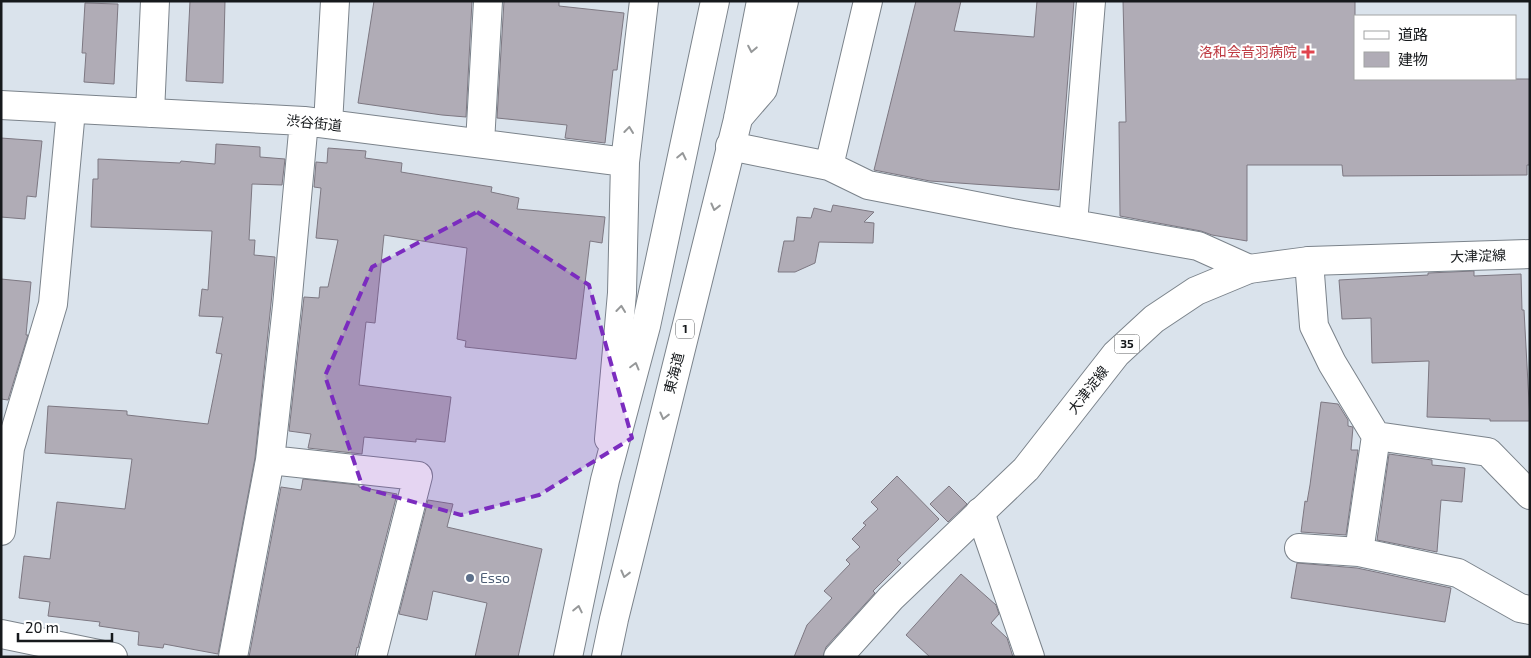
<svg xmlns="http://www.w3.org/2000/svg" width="1531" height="658" font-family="'Exo 2','Noto Sans JP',sans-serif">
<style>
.building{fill:#b0acb6;stroke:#7d7882}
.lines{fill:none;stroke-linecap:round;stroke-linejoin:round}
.minor-casing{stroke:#7b838b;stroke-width:30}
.major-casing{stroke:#7b838b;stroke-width:30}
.highway-casing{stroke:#7b838b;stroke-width:30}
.minor{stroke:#fff;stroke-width:28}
.major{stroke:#fff;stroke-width:28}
.highway{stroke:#fff;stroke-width:28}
.oneway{stroke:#969899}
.marked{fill:#7b2cbf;fill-opacity:0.2;stroke:#7b2cbf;stroke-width:4;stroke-dasharray:10 6;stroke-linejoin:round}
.health-dot{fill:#e0444e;stroke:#fff;stroke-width:2}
.service-dot{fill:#5c6f8a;stroke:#fff;stroke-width:2}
.labels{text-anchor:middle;stroke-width:4;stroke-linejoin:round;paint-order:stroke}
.shield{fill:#fff;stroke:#5c5e60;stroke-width:1}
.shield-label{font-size:12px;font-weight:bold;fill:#16191c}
.health-label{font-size:14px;fill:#be3a42;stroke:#fff;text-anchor:end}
.street-label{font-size:14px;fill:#16191c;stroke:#fff}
.service-label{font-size:14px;fill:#4e5e75;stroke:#fff;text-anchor:start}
</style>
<rect width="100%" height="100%" fill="#dae3ec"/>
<path class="building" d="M190 1H225L223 83 186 81Z
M374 1H472L466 117 442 115 358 103Z
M504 1H559V6L624 13 617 70H613L605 143 565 138 567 125 497 118Z
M916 1H961L954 31 1034 37 1037 1H1074L1059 190 930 181 874 170Z
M1123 1H1355V79H1530V165H1527V175L1343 176 1342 165H1247V241L1212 235 1201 231 1120 216 1119 122H1126Z
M85 3 118 4 114 84 84 82 86 53H82Z
M1 138 42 141 36 197 27 196 25 219 1 217Z
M216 144 260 147V157L285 159 282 185 252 184 249 240H255L254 255 275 257 272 294 255 458 218 654 164 644 163 648 138 645 139 632 99 626 100 622 48 616 50 602 19 598 24 556 50 559 57 502 125 509 132 459 45 453 48 406 127 411V415L208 424 222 354 216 353 223 317 199 316 202 289 208 290 212 231 91 227 93 179H98V159L180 163 181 161 215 164Z
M328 148 366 151 365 158 402 163 401 172 492 187 491 192 519 198 517 209 605 217 602 243 590 241 576 359 465 347 466 341 457 339 467 248 384 235 375 323 366 322 359 385 451 397 445 442 416 439V442L364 437 362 454 308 448 311 434 289 431 304 297 319 298 320 287H328L338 240 316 238 321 188 314 187 316 162 327 163Z
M833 205 874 212 864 222 874 223 873 243 819 242 815 263 795 272H778L784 241H794L797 217 811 218 814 208 831 212Z
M1474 271V276L1521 274 1522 310H1524L1530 421H1490V419L1427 417 1429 361 1372 363 1371 318 1342 319 1339 280 1428 275V273Z
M1 279 31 282 26 335H28L8 400 1 399Z
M1321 402 1338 404 1348 420V426L1353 427 1351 450H1358L1346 535 1301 532 1305 501 1307 502 1310 485Z
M1389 454 1432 460V465L1465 468 1462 502 1441 500 1437 552 1377 540Z
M897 476 939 519 897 560 901 563 873 591 875 593 826 647 823 657H794L807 625 832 598 824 591 850 564 846 560 860 547 852 539 866 525 863 523 878 509 871 502Z
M303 479 359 485V487L397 494 358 648 357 647 355 657H249L281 487 301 490Z
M949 486 967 504 948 522 930 504Z
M428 500 453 504 447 527 542 549 518 657H475L487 603 433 591 427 620 399 614Z
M1297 563 1357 568 1451 588 1445 622 1291 598Z
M961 574 996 605 999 614 991 623 1007 638 1013 657H930L906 635Z"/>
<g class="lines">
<defs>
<path id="minor" d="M1 105 304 121 625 162
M150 113 155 1
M328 124 335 1
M480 143 488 1
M730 146 829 166 868 185 1017 214 1198 246 1249 269
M829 166 868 1
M1073 224 1091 1
M1309 261 1314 326 1332 363 1376 436 1488 452 1530 495
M609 439 622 293 625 162 644 1
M270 460 418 476 372 657
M980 512 1030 657
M1 531 10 448 53 304 71 110
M1299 548 1359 552 1458 573 1520 608 1530 610
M1359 552 1376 436
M1 634 113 657
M233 657 270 460 287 306 304 121"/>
<path id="major" d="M838 657 891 598 1026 469 1116 354 1154 319 1196 291 1249 269 1309 261 1530 254"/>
<path id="highway" d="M738 118 763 89 784 1
M568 657 605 480 646 326 715 1
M606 657 614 619 738 119 761 1"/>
</defs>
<use href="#minor" class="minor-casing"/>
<use href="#major" class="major-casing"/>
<use href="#highway" class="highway-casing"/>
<use href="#minor" class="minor"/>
<use href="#major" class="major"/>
<use href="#highway" class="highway"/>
</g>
<defs><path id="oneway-chevron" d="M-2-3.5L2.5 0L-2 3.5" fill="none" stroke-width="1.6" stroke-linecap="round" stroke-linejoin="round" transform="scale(1.25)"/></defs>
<g class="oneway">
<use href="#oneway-chevron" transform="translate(752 49) rotate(101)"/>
<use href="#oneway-chevron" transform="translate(629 130) rotate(-83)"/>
<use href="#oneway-chevron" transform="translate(682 156) rotate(-78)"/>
<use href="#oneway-chevron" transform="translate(715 207) rotate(104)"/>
<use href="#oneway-chevron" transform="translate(621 309) rotate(-84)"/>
<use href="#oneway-chevron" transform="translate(635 366) rotate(-75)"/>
<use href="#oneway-chevron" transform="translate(664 416) rotate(104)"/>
<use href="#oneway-chevron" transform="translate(625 574) rotate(104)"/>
<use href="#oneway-chevron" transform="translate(578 609) rotate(-78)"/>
</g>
<path class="marked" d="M477 212 589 285 632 438 539 495 461 515 363 488 325 376 372 267Z"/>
<path class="health-dot" d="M1305.5 44.5h5v5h5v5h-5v5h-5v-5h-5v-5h5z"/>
<circle class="service-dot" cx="470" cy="578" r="5"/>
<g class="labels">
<g class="shield">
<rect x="676" y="319.5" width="18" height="19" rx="4"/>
<rect x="1114.5" y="334.5" width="25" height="19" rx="4"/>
</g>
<g class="shield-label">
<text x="685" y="333">1</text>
<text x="1127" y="348">35</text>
</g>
<g class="health-label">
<text x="1297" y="57">洛和会音羽病院</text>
</g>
<g class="street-label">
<text transform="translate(314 123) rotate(6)" y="5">渋谷街道</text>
<text transform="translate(1478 256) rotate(-2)" y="5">大津淀線</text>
<text transform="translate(674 373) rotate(-76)" y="5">東海道</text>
<text transform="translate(1088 390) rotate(-52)" y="5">大津淀線</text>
</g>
<g class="service-label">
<text x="480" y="583">Esso</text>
</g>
</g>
<rect width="1531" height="658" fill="none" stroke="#16191c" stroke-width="5"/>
<rect x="1354" y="15" width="162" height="65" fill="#ffffff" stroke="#a2a3a4"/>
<rect x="1364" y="31" width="25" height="8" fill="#ffffff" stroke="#a2a3a4"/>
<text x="1398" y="40" font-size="15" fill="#16191c">道路</text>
<rect x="1364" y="52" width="25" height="15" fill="#b0acb6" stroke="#a2a3a4"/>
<text x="1398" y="65" font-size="15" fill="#16191c">建物</text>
<path d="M18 633v8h94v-8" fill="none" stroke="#16191c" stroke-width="2.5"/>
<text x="25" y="633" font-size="15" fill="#16191c" stroke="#ffffff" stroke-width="4" paint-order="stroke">20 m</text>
</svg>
